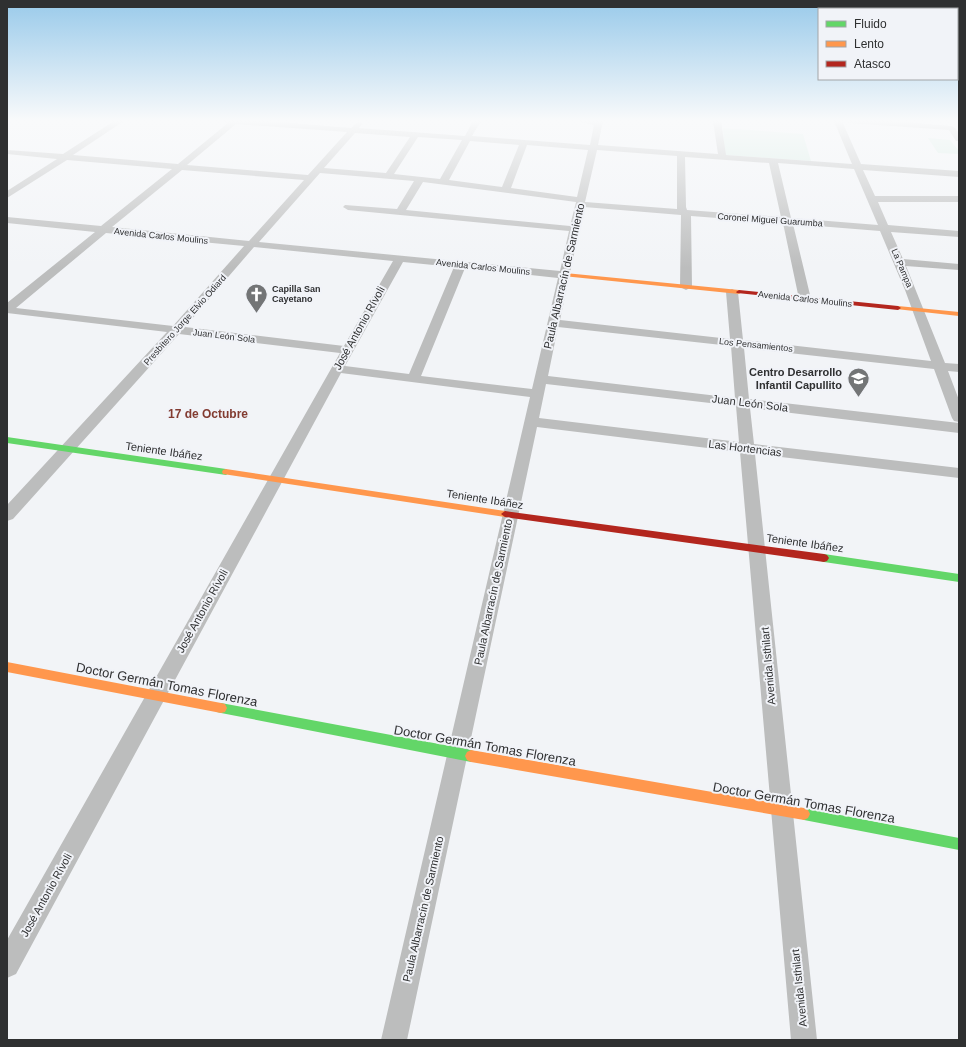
<svg xmlns="http://www.w3.org/2000/svg" width="966" height="1047" font-family="Arial,sans-serif">
<style>
.green{fill:#d4ece2}
.lines{fill:none;stroke-linecap:round;stroke-linejoin:round}
.street{fill:#bcbdbd;fill-rule:evenodd}
.fast{fill:#63d668;fill-rule:evenodd}
.slow{fill:#ff974d;fill-rule:evenodd}
.jam{fill:#b3261e;fill-rule:evenodd}
.labels{text-anchor:middle;stroke-width:4;stroke-linejoin:round;paint-order:stroke}
.far-street-label{font-size:9px;fill:#2f3031;stroke:#f1f3f8}
.far-poi-label{font-size:9px;font-weight:bold;fill:#2f3031;stroke:#f1f3f8;text-anchor:start}
.street-label{font-size:11px;fill:#2f3031;stroke:#f1f3f8}
.poi-label{font-size:11px;font-weight:bold;fill:#2f3031;stroke:#f1f3f8;text-anchor:end}
.neighbourhood-label{font-size:12px;font-weight:bold;fill:#823b31;stroke:#f1f3f8}
.near-street-label{font-size:13px;fill:#2f3031;stroke:#f1f3f8}
</style>
<rect width="100%" height="100%" fill="#f2f4f7"/>
<path class="green" d="M723 128 803 134 811 161 725 155Z
M928 138 950 140 959 151V154L938 153Z"/>
<g class="lines">
<path class="street" d="M114 121H124L73 155 178 164 228 123 224 121H266L351 128 358 122 362 124 359 128 465 136 473 121H481L472 136 590 145 594 125 577 121H603L598 145 718 154 713 121H721L726 155 852 164 834 121H842L861 164 959 171V177L863 170 875 196H959V202H878L888 225 959 231V237L891 232 903 259 959 264V270L906 266 945 363 959 364V372L948 371 959 400V422L954 421 952 418 934 369 744 348 749 399 959 423V433L750 408 754 444 959 468V478L755 454 817 1040H791L740 452 537 427 407 1040H381L530 397 341 373 16 974 7 978V940L340 353 179 334 13 519 7 521V505L167 332 7 313V303L95 232 7 223V217L101 226 172 169 67 160 7 198V191L57 159 7 154V150L63 154ZM236 124 347 132 308 175 187 165ZM355 133 410 137 386 173 324 168ZM418 137 462 140 440 179 394 174ZM470 141 519 145 502 187 449 180ZM527 145 588 150 577 197 511 188ZM597 150 677 156V209L585 202ZM685 157 769 163 781 217 687 210 686 207ZM778 163 854 169 878 225 791 218ZM182 170 304 180 249 241 112 227ZM320 173 414 181 397 209 345 205 343 207 348 210 569 231 560 271 259 242ZM423 182 576 202 570 226 406 210ZM584 207 681 215 680 287 686 290 692 287 691 216 783 223 799 299 801 301H809L811 299 793 224 880 231 905 290 931 361 743 340 738 292 732 289 726 292 730 339 560 320ZM106 233 244 246 173 326 16 308ZM254 247 393 261 344 346 185 327ZM403 262 454 267 409 374 345 366ZM465 268 558 278 532 389 421 376ZM558 327 731 346 735 398 548 376ZM546 384 736 406 739 442 539 418Z
M846 121H890L951 126C958 127 959 135 959 141H956L949 130 850 123Z"/>
<path class="fast" d="M7 437 226 469 230 472 226 475 7 443Z
M824 554 959 574V582L824 562 821 561 819 558 821 555Z
M221 703 471 750 475 752 477 756 475 760 471 762 221 713 217 712 215 708 217 704Z
M804 808 959 838V850L804 820 800 818 798 814 800 810Z"/>
<path class="slow" d="M565 273 739 290 742 292 739 294 563 276V274Z
M898 306 959 312V316L896 309V307Z
M226 469 505 511 509 514 505 517 223 474 222 472 223 470Z
M7 662 221 703 225 704 227 708 225 712 221 713 7 672Z
M471 750 804 808 808 810 810 814 808 818 804 820 471 762 467 760 465 756 467 752Z"/>
<path class="jam" d="M739 290 898 306 901 308 898 310 737 293 736 292Z
M505 511 824 554 827 555 829 558 827 561 824 562 505 517 501 514Z"/>
</g>
<linearGradient id="sky" x2="0" y2="1"><stop stop-color="#99caea"/><stop offset="0.45" stop-color="#f9fafb"/><stop offset="1" stop-color="#f9fafb" stop-opacity="0"/></linearGradient>
<rect width="966" height="268" fill="url(#sky)"/>
<defs>
<symbol id="church-pin" viewBox="-11 -11 22 30"><path d="M0 17L-7.5 6A9.5 9.5 0 1 1 7.5 6Z" fill="#737576" stroke="#f1f3f8"/><path d="M-1.2-6h2.4v3.5h3.3v2.4h-3.3V6h-2.4V-.1h-3.3v-2.4h3.3Z" fill="#fff"/></symbol>
<symbol id="school-pin" viewBox="-11 -11 22 30"><path d="M0 17L-7.5 6A9.5 9.5 0 1 1 7.5 6Z" fill="#737576" stroke="#f1f3f8"/><path d="M0-5L7-2L0 1L-7-2ZM-4 1L0 2.5L4 1V4Q0 6-4 4Z" fill="#fff"/></symbol>
</defs>
<g fill-rule="evenodd">
<use href="#church-pin" x="244" y="282" width="25" height="34"/>
<use href="#school-pin" x="846" y="366" width="25" height="34"/>
</g>
<g class="labels">
<g class="far-street-label">
<text transform="translate(770 220) rotate(4)" y="3">Coronel Miguel Guarumba</text>
<text transform="translate(161 236) rotate(6)" y="3">Avenida Carlos Moulins</text>
<text transform="translate(483 267) rotate(6)" y="3">Avenida Carlos Moulins</text>
<text transform="translate(902 268) rotate(67)" y="3">La Pampa</text>
<text transform="translate(805 299) rotate(6)" y="3">Avenida Carlos Moulins</text>
<text transform="translate(185 320) rotate(-48)" y="3">Presbítero Jorge Elvio Odiard</text>
<text transform="translate(224 336) rotate(7)" y="3">Juan León Sola</text>
<text transform="translate(756 345) rotate(6)" y="3">Los Pensamientos</text>
</g>
<g class="far-poi-label">
<text x="272" y="292">Capilla San<tspan x="272" dy="10">Cayetano</tspan></text>
</g>
<g class="street-label">
<text transform="translate(564 276) rotate(-77)" y="4">Paula Albarracín de Sarmiento</text>
<text transform="translate(359 328) rotate(-61)" y="4">José Antonio Rívoli</text>
<text transform="translate(750 403) rotate(7)" y="4">Juan León Sola</text>
<text transform="translate(745 448) rotate(7)" y="4">Las Hortencias</text>
<text transform="translate(164 451) rotate(8)" y="4">Teniente Ibáñez</text>
<text transform="translate(485 499) rotate(9)" y="4">Teniente Ibáñez</text>
<text transform="translate(805 543) rotate(8)" y="4">Teniente Ibáñez</text>
<text transform="translate(493 592) rotate(-78)" y="4">Paula Albarracín de Sarmiento</text>
<text transform="translate(202 611) rotate(-61)" y="4">José Antonio Rívoli</text>
<text transform="translate(768 666) rotate(-95)" y="4">Avenida Isthilart</text>
<text transform="translate(46 895) rotate(-61)" y="4">José Antonio Rívoli</text>
<text transform="translate(423 909) rotate(-77)" y="4">Paula Albarracín de Sarmiento</text>
<text transform="translate(799 988) rotate(-96)" y="4">Avenida Isthilart</text>
</g>
<g class="poi-label">
<text x="842" y="376">Centro Desarrollo<tspan x="842" dy="13">Infantil Capullito</tspan></text>
</g>
<g class="neighbourhood-label">
<text x="208" y="418">17 de Octubre</text>
</g>
<g class="near-street-label">
<text transform="translate(167 684) rotate(11)" y="5">Doctor Germán Tomas Florenza</text>
<text transform="translate(485 745) rotate(10)" y="5">Doctor Germán Tomas Florenza</text>
<text transform="translate(804 802) rotate(10)" y="5">Doctor Germán Tomas Florenza</text>
</g>
</g>
<rect width="966" height="1047" fill="none" stroke="#2f3031" stroke-width="16"/>
<rect x="818" y="8" width="140" height="72" fill="#f1f3f8" stroke="#a3a5a8"/>
<rect x="826" y="21" width="20" height="6" fill="#63d668" stroke="#a3a5a8"/>
<text x="854" y="28" font-size="12" fill="#2f3031">Fluido</text>
<rect x="826" y="41" width="20" height="6" fill="#ff974d" stroke="#a3a5a8"/>
<text x="854" y="48" font-size="12" fill="#2f3031">Lento</text>
<rect x="826" y="61" width="20" height="6" fill="#b3261e" stroke="#a3a5a8"/>
<text x="854" y="68" font-size="12" fill="#2f3031">Atasco</text>
</svg>
